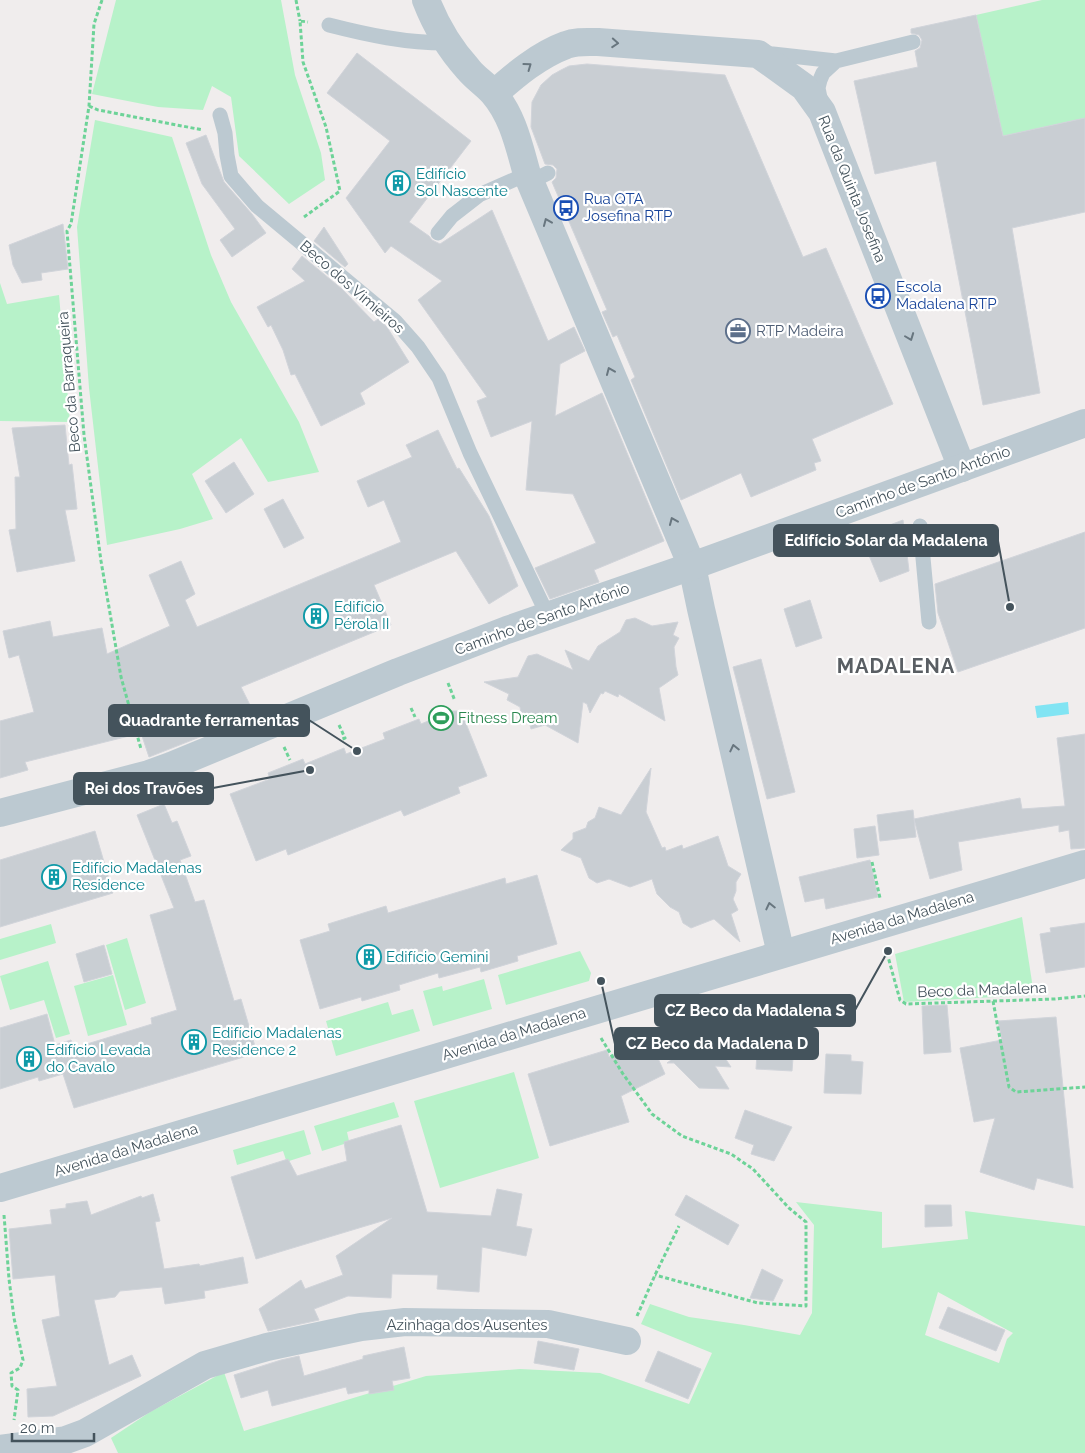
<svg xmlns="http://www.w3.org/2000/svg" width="1085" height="1453" font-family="Raleway,sans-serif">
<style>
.green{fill:#b7f2c9;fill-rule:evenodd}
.water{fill:#81e4f3}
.building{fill:#c9ced3;stroke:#d1d4da}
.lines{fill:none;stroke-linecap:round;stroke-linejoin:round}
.path{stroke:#6dd398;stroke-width:3;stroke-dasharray:4 2.5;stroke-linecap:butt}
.service{stroke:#bcc9d1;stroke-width:15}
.minor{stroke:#bcc9d1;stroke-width:28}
.tertiary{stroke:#bcc9d1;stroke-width:28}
.oneway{stroke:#68767f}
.labels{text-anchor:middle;stroke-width:4.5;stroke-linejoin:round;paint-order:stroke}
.culture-label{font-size:15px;fill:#0d838f;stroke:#fff;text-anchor:start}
.street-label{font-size:15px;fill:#44535c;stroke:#fff}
.transit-label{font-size:15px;fill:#164399;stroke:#fff;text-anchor:start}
.service-label{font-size:15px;fill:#4e5e75;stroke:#fff;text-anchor:start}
.leisure-label{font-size:15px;fill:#27864d;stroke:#fff;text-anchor:start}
.district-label{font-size:20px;font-weight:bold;letter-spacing:1px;fill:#595e63;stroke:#fff}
.leader{fill:none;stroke:#44535c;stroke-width:2}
.callout-dot{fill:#44535c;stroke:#fff;stroke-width:2}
.callout{fill:#44535c;stroke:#44535c;stroke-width:2}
.callout-label{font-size:16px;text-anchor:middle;font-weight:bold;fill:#fff}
</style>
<rect width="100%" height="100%" fill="#f0eded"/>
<path class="green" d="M116 0H281L295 75 321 153 325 180 289 204 239 156 231 97 212 86 203 110 158 107 92 94Z
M1042 0H1085V118L1003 136 976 15Z
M95 120 172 137 211 255 231 302 299 422 319 472 268 482 241 438 192 474 213 519 180 529 107 545 89 388 77 227Z
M0 283 7 304 59 295 70 422 0 421Z
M1022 917 1034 995 904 1002 895 954Z
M51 924 56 943 0 960V939Z
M127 938 146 1003 125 1010 106 945Z
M580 951 591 973 589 981 506 1005 498 975Z
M48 961 70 1034 56 1038 44 1000 10 1010 0 976Z
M113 975 127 1025 88 1036 74 986Z
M484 979 492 1009 433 1026 423 991 442 986 443 991Z
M388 1002 392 1015 413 1009 420 1031 336 1056 326 1021Z
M514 1072 539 1158 440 1188 414 1101Z
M394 1102 399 1117 347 1132 349 1141 344 1144 322 1151 314 1126Z
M304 1130 311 1154 289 1161 286 1160 283 1151 237 1165 233 1150Z
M796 1202 882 1212V1248L968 1239 965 1211 1085 1226V1453H118L111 1438 150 1412 224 1372 244 1431 426 1376 520 1369 600 1373 689 1404 712 1353 641 1324 650 1304 689 1317 744 1325 800 1335 812 1313 814 1225ZM938 1292 1013 1333 1007 1339 999 1363 925 1335Z"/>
<path class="water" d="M1068 702 1069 714 1037 718 1035 706Z"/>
<path class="building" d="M976 15 1003 136 1085 118V212L1012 228 1040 393 983 405 936 161 875 174 854 81 918 67 915 51 920 48 922 40 919 35 911 33V29Z
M357 53 471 141 409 222 429 236 432 240 440 244 492 210 548 341 574 327 585 351 560 364 555 416 602 393 664 541 594 570 599 582 550 599 535 568 596 543 573 494 526 490 532 421 491 437 477 401 487 397 418 300 442 281 391 246 385 253 346 198 390 141 327 93Z
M587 64 725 75 803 257 826 248 893 404 812 439 821 461 814 463 816 470 751 497 741 473 681 500 631 380 635 377 617 335 613 337 602 312 607 310 552 182 556 178 557 169 553 165 545 164 531 127 532 102 541 85 552 75 561 70 569 66Z
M206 135 224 182 252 214 266 233 232 257 220 240 235 229 202 184 186 143Z
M63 224 68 269 41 273 42 280 22 283 13 265 9 245Z
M324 227 348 264 345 267 314 241Z
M302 256 342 289 374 322 378 319 387 327 409 362 360 393 365 404 321 426 295 374 291 375 283 350 271 325 268 327 257 307 305 281 292 269Z
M65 425 69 465 72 464 77 509 65 510 75 561 17 572 9 530 16 529 15 477H20L12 428Z
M438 430 457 469 459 468 489 516 518 586 489 604 456 551 374 585 391 625 241 687 254 713 210 733 149 757 141 733 25 762 28 770 0 778V721L34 712 19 655 9 658 3 631 50 621 53 637 102 628 107 654 170 626 149 575 181 561 195 594 185 600 197 627 401 542 384 500 368 507 357 481 412 457 406 445Z
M234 462 254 494 226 513 205 481Z
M283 499 304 538 284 548 264 509Z
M903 520 909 571 880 582 861 536Z
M1085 532V628L958 672 938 613 935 584Z
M810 600 822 638 796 647 784 609Z
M635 618 652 626 678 622 673 635 679 638 674 647 676 667 678 675 659 688 665 721 619 694 618 697 605 691 603 694 601 693 590 713 587 704 583 702 578 743 545 725 531 729 529 721 521 713 520 707 507 700 509 694 484 682 518 677 528 656 537 654 573 670 565 650 589 661 598 646 620 632 626 620Z
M761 659 795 792 767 799 733 667Z
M452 711H461L487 776 458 787 460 793 404 816 401 810 288 855 286 849 256 861 230 794 270 779 268 773 303 759 305 764 344 748 346 754 385 739 383 733 419 719 421 724Z
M1085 734V848L1071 849 1069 830 1059 832V825L958 842 962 870 930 879 914 819 1020 798 1022 809 1065 806 1057 738Z
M651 768 646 812 662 848 665 847 666 851 682 845 683 849 718 836 728 866 741 874 736 882V891L733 899 738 910 731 914 740 942 714 919 691 928 683 923 679 912 670 907 657 894 652 879 630 887 609 879 597 883 589 878 581 858 561 850 573 839V833L586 828 588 822 595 818 599 807 621 815Z
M164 804 172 823 177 821 191 856 180 860 195 902 204 900 234 1001 241 999 257 1053 74 1108 63 1074 39 1081 38 1077 0 1089V1028L47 1014 55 1045 71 1040 74 1048 152 1024 151 1018 177 1010 150 915 174 908 137 815Z
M913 810 916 837 880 841 877 815Z
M875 826 879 855 857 858 854 829Z
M95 831 113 893 0 927V860Z
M870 860 878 897 826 909 824 898 805 902 799 877Z
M537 875 557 944 517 956 518 961 481 972 480 967 439 978 438 973 399 985 400 990 362 1001 361 997 320 1009 300 940 330 931 328 924 386 906 388 913 505 878 506 884Z
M1085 923V967L1046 973 1040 934 1051 932 1050 928Z
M104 945 112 974 84 982 76 954Z
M947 1005 951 1052 924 1054 922 1006Z
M1056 1017 1073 1188 1037 1178 1034 1190 980 1172 995 1118 974 1122 960 1048 1002 1040 998 1021Z
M771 1031 795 1032 792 1071 756 1069 758 1037H770Z
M709 1034 731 1067 715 1066 729 1089 699 1088 674 1063H667L671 1060 666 1054 688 1040 692 1046Z
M649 1038 665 1074 621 1096 629 1122 550 1146 528 1074 607 1050 609 1057Z
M826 1054 851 1055V1061L863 1062 861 1094 824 1093Z
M745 1110 792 1127 774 1161 751 1154 754 1145 735 1138Z
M401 1125 427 1212 491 1216 497 1189 522 1194 516 1226 532 1229 526 1256 482 1247 479 1292 437 1289 438 1275 392 1274 391 1298 348 1296 314 1309 319 1320 268 1331 259 1309 301 1280 305 1289 343 1275 336 1256 392 1218 256 1259 231 1177 288 1159 297 1176 347 1161 344 1142Z
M153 1194 160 1221 155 1222 164 1269 199 1264 200 1266 243 1257 248 1283 204 1291 205 1298 165 1304 162 1287 120 1291 115 1297 94 1300 109 1365 132 1355 141 1376 53 1416 28 1417 27 1389 57 1386 42 1320 60 1316 55 1275 13 1279 9 1229 52 1224 50 1210 66 1208V1204L87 1201 91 1215 141 1196 142 1198Z
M686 1195 739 1225 728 1245 675 1215Z
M925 1205H951L952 1226 925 1227Z
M762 1269 783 1280 773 1301 750 1298Z
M948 1307 1005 1330 996 1351 939 1328Z
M538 1341 579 1349 574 1370 534 1363Z
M404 1347 410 1378 392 1381 394 1390 369 1394V1390L348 1394 346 1387 272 1406 268 1390 241 1398 234 1375 281 1360 299 1356 304 1376 363 1359V1356Z
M658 1351 701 1369 688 1399 645 1381Z"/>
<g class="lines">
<path class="path" d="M102 0 94 24 89 106 71 224 67 231 84 435 101 561 121 677 141 749
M296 0 300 21
M89 106 98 110 203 130
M304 217 340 191 326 127 303 62 300 21 308 22
M448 683 455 701
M411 708 415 717
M339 725 345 738 340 740
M284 747 290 760
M872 862 880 898
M887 953 900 1000 906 1004 1055 999 1085 996
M993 1001 1009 1087 1016 1092 1085 1087
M601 1038 623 1074 652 1114 682 1136 731 1154 753 1169 789 1208 806 1222V1306L758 1303 655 1275
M4 1215 9 1279 14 1318 23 1360 20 1368 11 1373 12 1386 18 1390 14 1420
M637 1316 655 1275 679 1226"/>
<path class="service" d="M329 25C368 35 406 43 446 43
M763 54H773L836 61
M821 103 818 88 820 80 823 73 836 61 913 42
M220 115 225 133 227 155 231 176 257 206 395 321 418 347 439 378 470 453 548 616
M530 182 548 173
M438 233 452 216 479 195 527 174
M920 526 929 622"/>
<path class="minor" d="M426 0C436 26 449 48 468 69 475 78 485 84 493 93 513 116 519 146 527 174L692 566 701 609 781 954
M494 94C515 75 539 55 566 45 576 41 587 42 598 42L758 54 804 87 822 112 962 468
M0 1449 66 1440 85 1433 205 1365 267 1347 361 1327 405 1322 548 1324 627 1341"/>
<path class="tertiary" d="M0 813 149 774 171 766 398 672 507 630 692 566 1085 423
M0 1188 1085 864"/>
</g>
<defs><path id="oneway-chevron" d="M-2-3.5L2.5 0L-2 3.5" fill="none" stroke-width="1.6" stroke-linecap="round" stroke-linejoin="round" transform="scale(1.25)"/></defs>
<g class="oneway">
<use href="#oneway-chevron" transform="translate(615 43) rotate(4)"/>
<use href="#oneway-chevron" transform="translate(528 66) rotate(-36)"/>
<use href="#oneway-chevron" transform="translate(547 222) rotate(-113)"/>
<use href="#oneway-chevron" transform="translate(910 337) rotate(69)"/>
<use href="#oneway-chevron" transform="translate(610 371) rotate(-113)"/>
<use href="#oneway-chevron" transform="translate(673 521) rotate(-113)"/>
<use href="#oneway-chevron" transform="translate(734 748) rotate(-103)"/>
<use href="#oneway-chevron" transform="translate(770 906) rotate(-103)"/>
</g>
<defs>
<symbol id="building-ring" viewBox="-11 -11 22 22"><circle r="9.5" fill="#fff" stroke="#0f9aa8" stroke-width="1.5"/><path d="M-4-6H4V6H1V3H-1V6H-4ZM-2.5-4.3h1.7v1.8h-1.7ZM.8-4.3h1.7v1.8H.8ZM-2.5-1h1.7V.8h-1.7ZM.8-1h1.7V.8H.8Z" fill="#0f9aa8"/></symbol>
<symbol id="bus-ring" viewBox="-11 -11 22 22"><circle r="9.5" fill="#fff" stroke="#1a4fb4" stroke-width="1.5"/><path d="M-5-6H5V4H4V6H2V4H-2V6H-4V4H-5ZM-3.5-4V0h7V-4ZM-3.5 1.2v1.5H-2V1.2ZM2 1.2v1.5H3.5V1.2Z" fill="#1a4fb4"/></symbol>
<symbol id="office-ring" viewBox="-11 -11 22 22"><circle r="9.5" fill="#fff" stroke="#5c6f8a" stroke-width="1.5"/><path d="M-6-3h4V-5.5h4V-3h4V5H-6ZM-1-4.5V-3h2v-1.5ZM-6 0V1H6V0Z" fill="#5c6f8a"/></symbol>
<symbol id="stadium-ring" viewBox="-11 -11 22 22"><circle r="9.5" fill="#fff" stroke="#2e9e5b" stroke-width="1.5"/><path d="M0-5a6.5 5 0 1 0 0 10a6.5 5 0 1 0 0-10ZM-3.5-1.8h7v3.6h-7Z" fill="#2e9e5b"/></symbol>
</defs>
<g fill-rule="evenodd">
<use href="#building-ring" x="384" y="169" width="28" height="28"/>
<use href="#bus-ring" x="552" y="194" width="28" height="28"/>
<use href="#bus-ring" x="864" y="282" width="28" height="28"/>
<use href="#office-ring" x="724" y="317" width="28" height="28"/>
<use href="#building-ring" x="302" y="602" width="28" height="28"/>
<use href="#stadium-ring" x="427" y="704" width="28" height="28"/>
<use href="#building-ring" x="40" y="863" width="28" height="28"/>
<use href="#building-ring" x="355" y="943" width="28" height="28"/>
<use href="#building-ring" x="180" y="1028" width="28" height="28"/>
<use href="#building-ring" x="15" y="1045" width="28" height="28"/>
</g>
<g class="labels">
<g class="culture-label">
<text x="416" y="179">Edifício<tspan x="416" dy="17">Sol Nascente</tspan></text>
<text x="334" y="612">Edifício<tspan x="334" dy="17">Pérola II</tspan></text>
<text x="72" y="873">Edifício Madalenas<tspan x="72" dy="17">Residence</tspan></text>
<text x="386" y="962">Edifício Gemini</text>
<text x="212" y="1038">Edifício Madalenas<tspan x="212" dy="17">Residence 2</tspan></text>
<text x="46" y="1055">Edifício Levada<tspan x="46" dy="17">do Cavalo</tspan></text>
</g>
<g class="street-label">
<text transform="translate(852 189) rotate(68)" y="5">Rua da Quinta Josefina</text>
<text transform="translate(352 287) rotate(41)" y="5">Beco dos Vimieiros</text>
<text transform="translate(69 382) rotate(-95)" y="5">Beco da Barraqueira</text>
<text transform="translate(923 482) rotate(-20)" y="5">Caminho de Santo António</text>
<text transform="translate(542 619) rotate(-20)" y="5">Caminho de Santo António</text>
<text transform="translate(902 918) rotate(-17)" y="5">Avenida da Madalena</text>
<text transform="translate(982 990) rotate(-2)" y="5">Beco da Madalena</text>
<text transform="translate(514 1034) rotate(-17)" y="5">Avenida da Madalena</text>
<text transform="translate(126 1150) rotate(-17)" y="5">Avenida da Madalena</text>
<text x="467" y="1330">Azinhaga dos Ausentes</text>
</g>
<g class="transit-label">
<text x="584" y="204">Rua QTA<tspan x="584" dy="17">Josefina RTP</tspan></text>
<text x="896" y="292">Escola<tspan x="896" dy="17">Madalena RTP</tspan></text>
</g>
<g class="service-label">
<text x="756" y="336">RTP Madeira</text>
</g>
<g class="leisure-label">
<text x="458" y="723">Fitness Dream</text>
</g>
<g class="district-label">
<text x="896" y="673">MADALENA</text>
</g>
</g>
<path class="leader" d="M1010 607L998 541M357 751L309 720M310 770L213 788M888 951L855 1010M601 981L615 1044"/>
<g class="callout-dot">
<circle cx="1010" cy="607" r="5"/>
<circle cx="357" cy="751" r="5"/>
<circle cx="310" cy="770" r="5"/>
<circle cx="888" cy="951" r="5"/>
<circle cx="601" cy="981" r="5"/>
</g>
<g class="callout">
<rect x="774" y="525" width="224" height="31" rx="5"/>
<rect x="109" y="705" width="200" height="31" rx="5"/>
<rect x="74" y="773" width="139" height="31" rx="5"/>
<rect x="655" y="995" width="200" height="31" rx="5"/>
<rect x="615" y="1028" width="203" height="31" rx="5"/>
</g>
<g class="callout-label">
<text x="886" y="546">Edifício Solar da Madalena</text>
<text x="209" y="726">Quadrante ferramentas</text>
<text x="144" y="794">Rei dos Travões</text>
<text x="755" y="1016">CZ Beco da Madalena S</text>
<text x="717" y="1049">CZ Beco da Madalena D</text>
</g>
<path d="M12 1433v8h82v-8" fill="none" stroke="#44535c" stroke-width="2.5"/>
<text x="20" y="1433" font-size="15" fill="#44535c" stroke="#ffffff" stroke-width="4" paint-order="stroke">20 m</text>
</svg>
